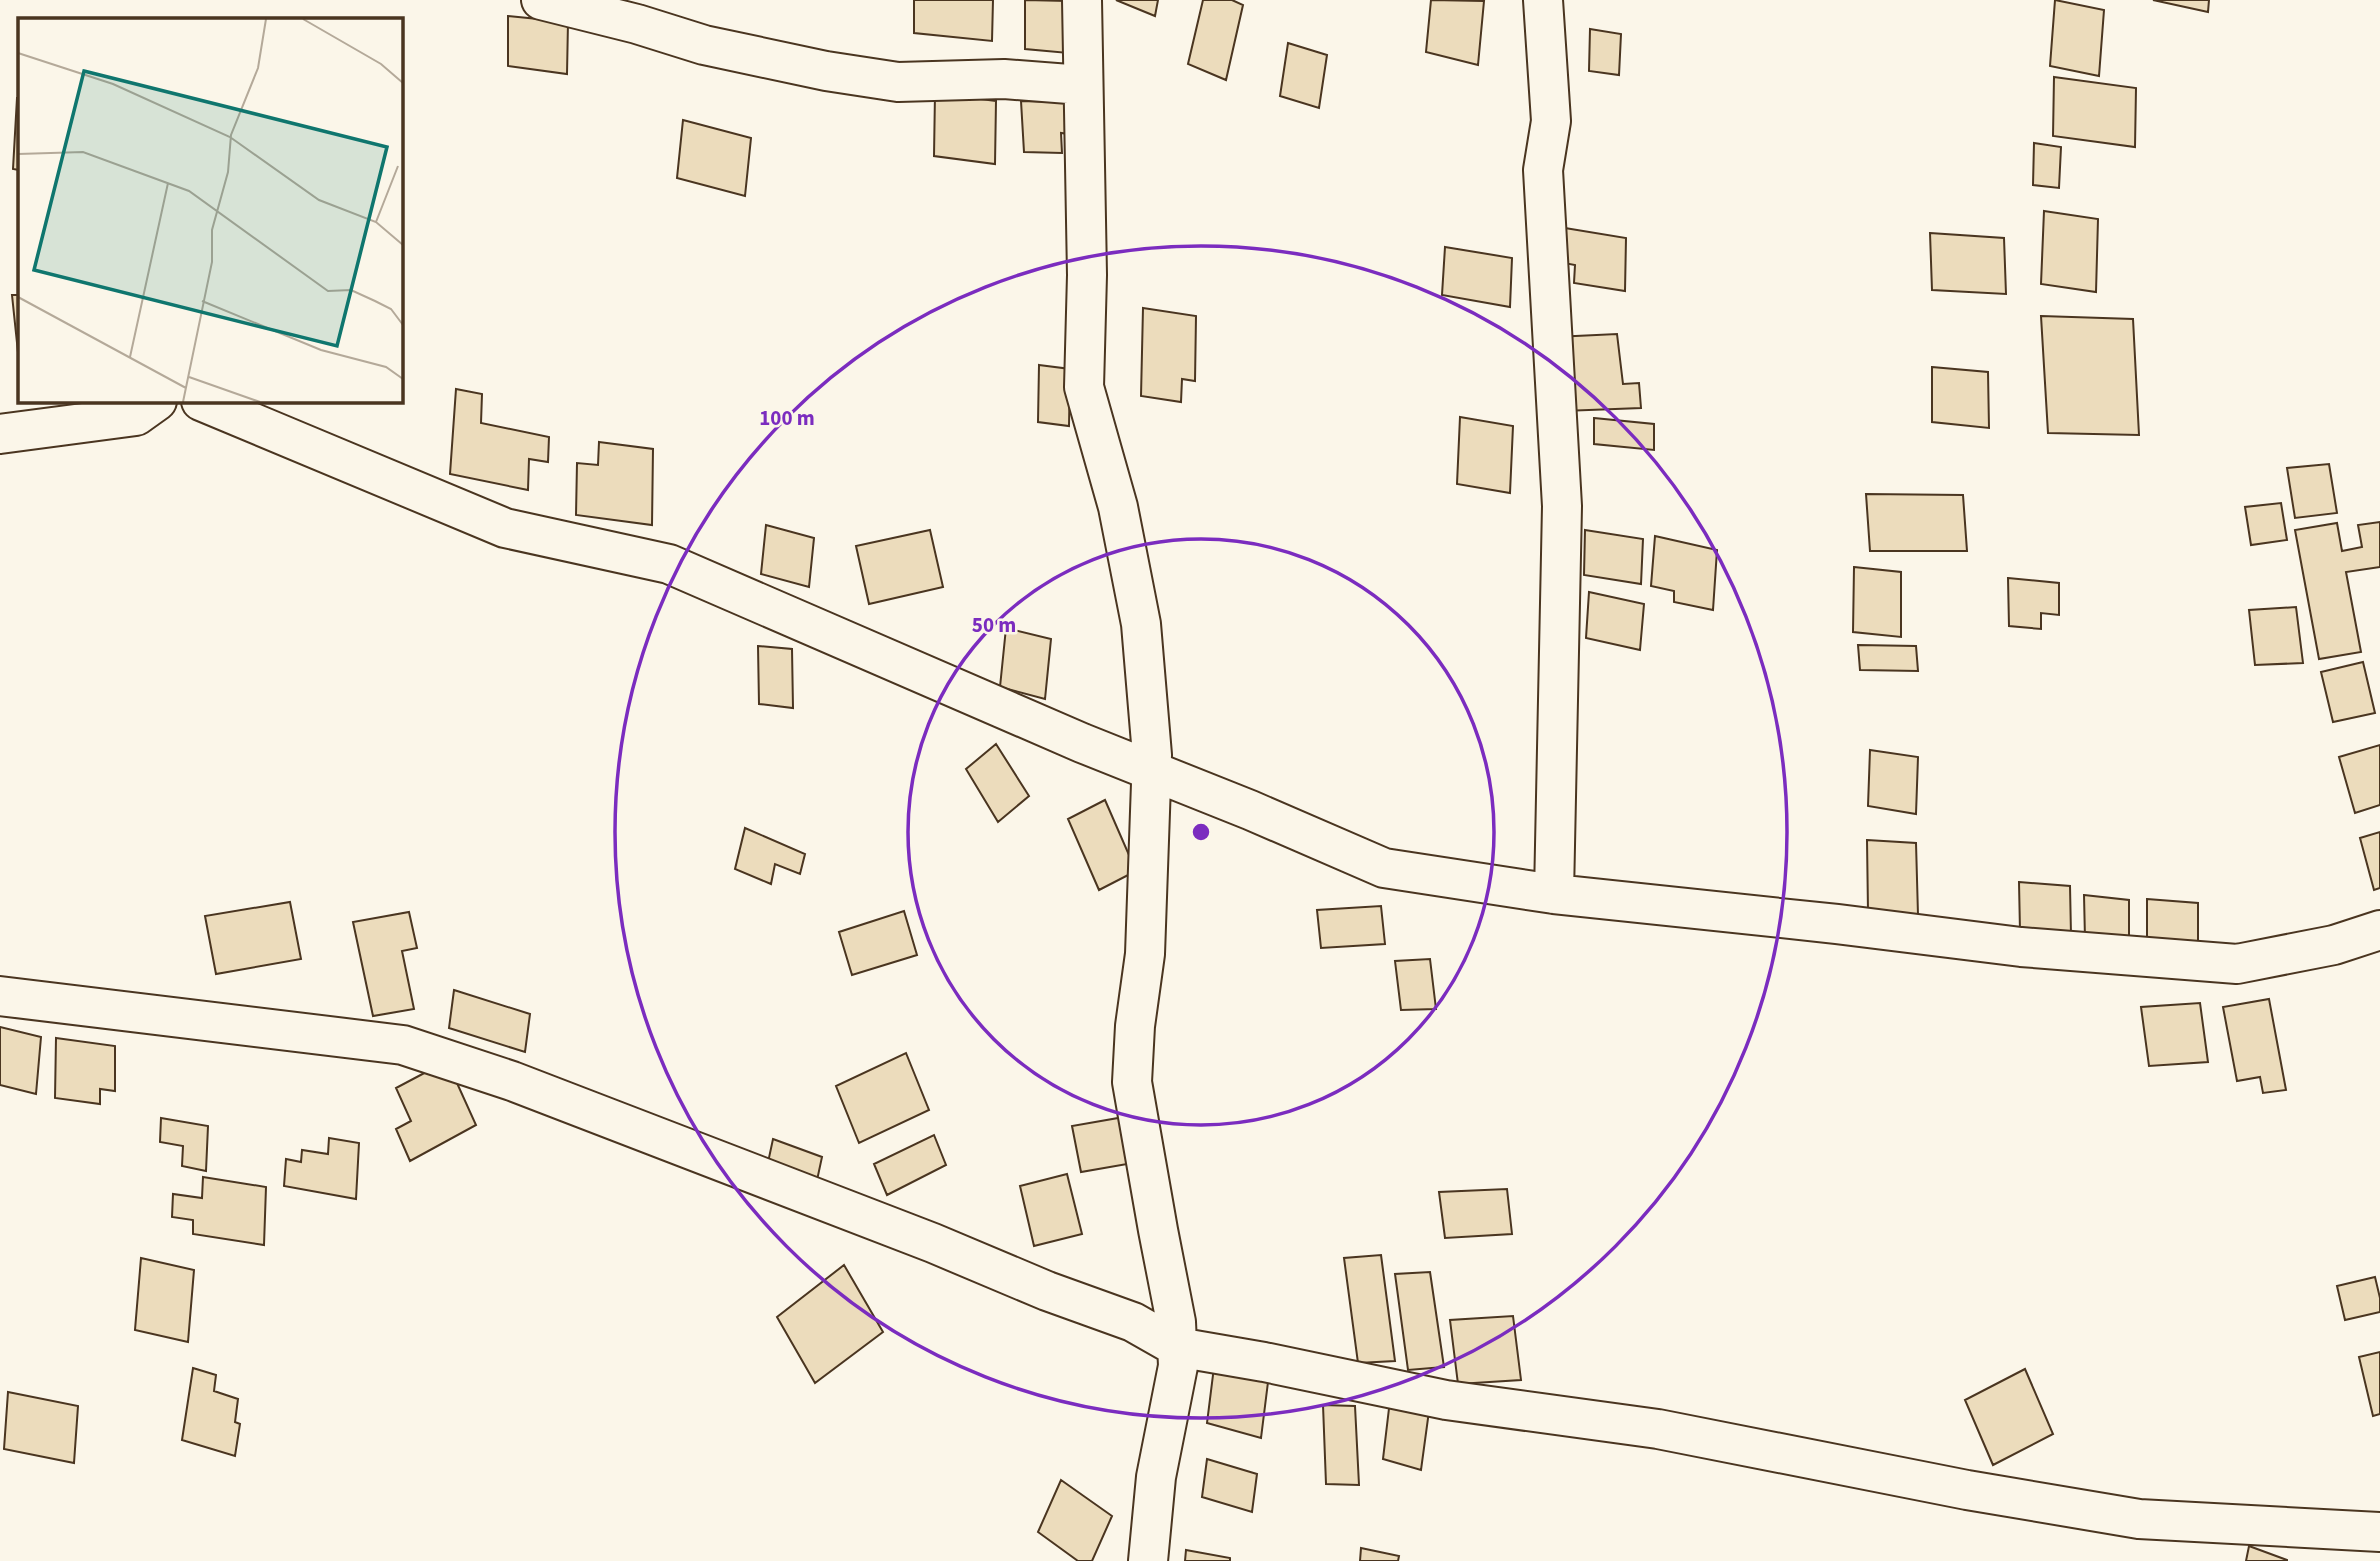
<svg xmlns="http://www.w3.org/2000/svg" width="2380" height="1561" font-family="'Source Sans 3',sans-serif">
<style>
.building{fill:#ecdcbc;stroke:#4a3520;stroke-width:2}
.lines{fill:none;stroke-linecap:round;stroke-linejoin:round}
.minor-casing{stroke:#4a3520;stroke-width:42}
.minor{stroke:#fbf6e9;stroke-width:38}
.ring{fill:none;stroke:#7b2cbf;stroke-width:3.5}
.inset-road{fill:none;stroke:#b4a999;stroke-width:2}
.view{fill:#0f766e;fill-opacity:0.15;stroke:#0f766e;stroke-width:3.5}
.inset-edge{fill:none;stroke:#4a3520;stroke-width:3.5}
.centre{fill:#7b2cbf;stroke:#fbf6e9;stroke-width:3.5}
.ring-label{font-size:21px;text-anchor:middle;font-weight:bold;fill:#7b2cbf;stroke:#fbf6e9;stroke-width:5;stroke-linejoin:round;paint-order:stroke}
</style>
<rect width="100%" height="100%" fill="#fbf6e9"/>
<path class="building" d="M914 0H993L992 41 914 33Z
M1025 0 1068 1V53L1025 49Z
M1116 0H1158L1155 16Z
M1203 0H1232L1243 5 1226 80 1188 64Z
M1431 0 1484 1 1478 65 1426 52Z
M2055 0 2104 10 2099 76 2050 66Z
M2153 0H2209L2208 12Z
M508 16 568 22 567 74 508 66Z
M1590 29 1621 34 1619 75 1589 71Z
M1288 43 1327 55 1319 108 1280 96Z
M2054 77 2136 88 2135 147 2053 136Z
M935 93 996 101 995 164 934 156Z
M17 98H19V170L13 169Z
M1021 101 1068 102 1069 134 1061 133 1062 153 1024 152Z
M683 120 751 138 745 196 677 178Z
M2034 143 2061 147 2059 188 2033 185Z
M2044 211 2098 219 2096 292 2041 284Z
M1565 228 1626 238 1625 291 1574 283 1575 265 1564 263Z
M1930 233 2004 238 2006 294 1932 290Z
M1445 247 1512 258 1510 307 1442 295Z
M12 295H19V362Z
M1143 308 1196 316 1195 381 1182 379 1181 402 1141 396Z
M2041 316 2133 319 2139 435 2048 433Z
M1617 334 1623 384 1639 383 1641 408 1563 411 1555 337Z
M1039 365 1070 369 1069 426 1038 422Z
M1932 367 1988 372 1989 428 1932 422Z
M456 389 482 394 481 423 549 437 548 462 529 459 528 490 450 474Z
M1460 417 1513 426 1510 493 1457 484Z
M1594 418 1654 424V450L1594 444Z
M599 442 653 449 652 525 576 515 577 463 598 465Z
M2329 464 2337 513 2295 518 2287 468Z
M1866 494 1963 495 1967 551H1870Z
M2281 503 2287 540 2251 545 2245 507Z
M2380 522V567L2346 572 2361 652 2319 659 2295 530 2337 523 2342 551 2362 547 2358 525Z
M766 525 814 538 809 587 761 574Z
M930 530 943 587 869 604 856 546Z
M1585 530 1643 539 1641 584 1584 575Z
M1655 536 1717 550 1713 610 1674 602V591L1651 586Z
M1854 567 1901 572V637L1853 632Z
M2008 578 2059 583V615L2041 613V629L2009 626Z
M1589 592 1644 604 1640 650 1586 638Z
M2296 607 2303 663 2255 665 2249 610Z
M1006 628 1051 639 1045 699 1000 687Z
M1858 645 1916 646 1918 671 1860 670Z
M758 646 792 649 793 708 759 704Z
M2363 662 2375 713 2333 722 2321 672Z
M996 744 1029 796 998 822 966 769Z
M2380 745V805L2355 813 2339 757Z
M1870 750 1918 757 1916 814 1868 806Z
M1105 800 1136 871 1099 890 1068 819Z
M745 828 805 854 800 874 775 864 771 884 735 869Z
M2380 832V888L2374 890 2360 838Z
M1867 840 1916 843 1918 915 1868 911Z
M2019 882 2070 886 2071 935 2020 931Z
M2084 895 2129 900V944L2085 939Z
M2147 899 2198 903V947L2147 943Z
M290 902 301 959 216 974 205 916Z
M1381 906 1385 944 1321 948 1317 910Z
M904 911 917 955 852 975 839 932Z
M409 912 417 948 402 951 414 1009 373 1016 353 922Z
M1430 959 1436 1009 1401 1010 1395 961Z
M454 990 530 1014 525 1052 449 1028Z
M2269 999 2286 1090 2263 1093 2260 1077 2237 1081 2223 1007Z
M2200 1003 2208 1062 2149 1066 2141 1007Z
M0 1027 41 1037 36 1094 0 1085Z
M56 1038 115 1046V1091L100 1089V1104L55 1098Z
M906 1053 929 1110 859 1143 836 1086Z
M447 1061 476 1125 410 1161 396 1129 411 1121 396 1088Z
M1124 1117 1133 1163 1081 1172 1072 1126Z
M161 1118 208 1126 206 1171 182 1166 183 1146 160 1142Z
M934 1135 946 1165 887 1195 874 1164Z
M329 1138 359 1143 356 1199 284 1186 286 1159 301 1162 302 1150 328 1154Z
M773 1139 822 1157 816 1185 767 1167Z
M1067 1174 1082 1234 1034 1246 1020 1186Z
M203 1177 266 1187 264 1245 193 1234V1220L172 1217 173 1194 202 1198Z
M1507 1189 1512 1234 1445 1238 1439 1192Z
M1381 1255 1395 1361 1358 1363 1344 1258Z
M141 1258 194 1270 188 1342 135 1330Z
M844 1265 883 1332 815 1383 777 1317Z
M1430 1272 1444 1367 1408 1370 1395 1274Z
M2375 1277 2380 1298V1312L2345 1320 2337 1286Z
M1513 1316 1521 1380 1458 1384 1450 1320Z
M2380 1352V1414L2373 1416 2359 1357Z
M1214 1367 1268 1382 1261 1438 1207 1423Z
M193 1368 216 1375 214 1391 238 1399 235 1422 240 1424 235 1456 182 1440Z
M2025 1369 2053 1434 1993 1465 1965 1400Z
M8 1392 78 1406 74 1463 4 1449Z
M1390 1400 1429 1411 1421 1470 1383 1459Z
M1323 1405 1355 1406 1359 1485 1326 1484Z
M1207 1459 1257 1474 1252 1512 1202 1497Z
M1061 1480 1112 1516 1092 1561H1078L1038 1532Z
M2249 1546 2287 1560V1561H2246Z
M1361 1548 1399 1556 1398 1561H1360Z
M1186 1550 1230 1558V1561H1185Z"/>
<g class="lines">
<defs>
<path id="minor" d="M541 0 637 24 704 45 826 71 898 82 1004 79 1082 85
M1082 0 1087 275 1084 387 1118 507 1141 624 1152 755 1145 954 1135 1026 1132 1082 1158 1230 1176 1322 1178 1366 1156 1477 1148 1561
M1543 0 1551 121 1543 170 1562 506 1554 894
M201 401 505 528 669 564 1082 743 1250 810 1384 868 1554 894 1837 924 2021 947 2237 964 2334 945 2380 930
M0 434 136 416 157 401
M0 996 403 1045 512 1081 933 1243 1047 1291 1133 1322 1177 1347 1264 1362 1446 1400 1658 1429 1967 1490 2139 1519 2380 1532"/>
</defs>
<use href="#minor" class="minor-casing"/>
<use href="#minor" class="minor"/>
</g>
<g class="ring">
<circle cx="1201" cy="832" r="293"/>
<circle cx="1201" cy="832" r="586"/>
</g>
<g transform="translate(18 18)">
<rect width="385" height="385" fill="#fbf6e9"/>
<path class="inset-road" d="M285 1 363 46 385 65M0 35 95 66 212 119 301 182 358 204 385 227M0 136 65 134 171 173 310 273 333 272 357 283 373 291 385 307M358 204 380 148M0 279 168 370M184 283 303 332 368 349 385 361M112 339 150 165M171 359 242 384M165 384 194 244V212L210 154 213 117 240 50 248 1"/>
<path class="view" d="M66 53 369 129 319 328 16 252Z"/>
<rect width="385" height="385" class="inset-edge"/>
</g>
<circle cx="1201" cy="832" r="10" class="centre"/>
<g class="ring-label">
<text x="787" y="425">100 m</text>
<text x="994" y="632">50 m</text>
</g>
</svg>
